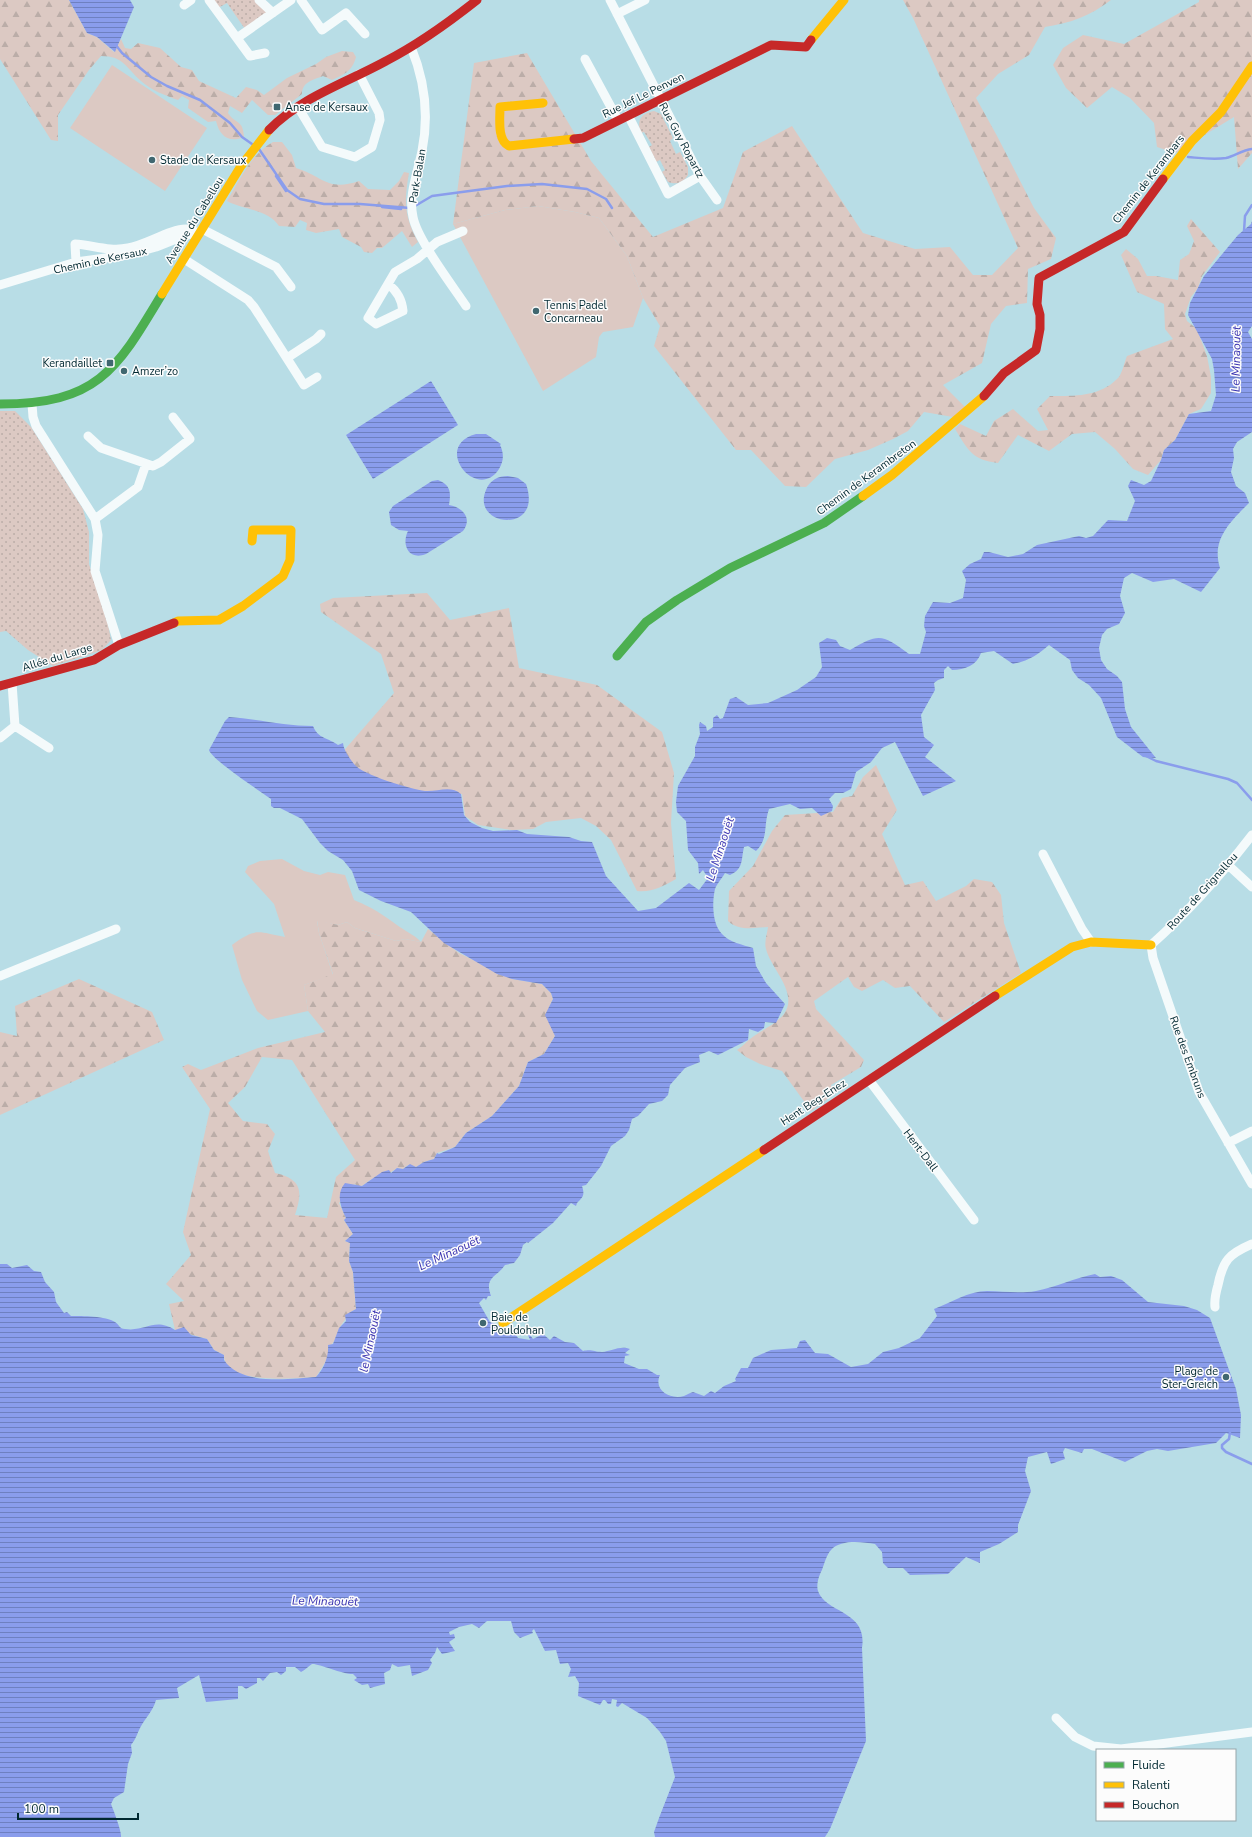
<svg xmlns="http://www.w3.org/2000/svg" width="1252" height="1837" font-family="'Nunito Sans',sans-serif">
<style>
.grass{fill:#dcc9c3}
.forest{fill:url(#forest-firs);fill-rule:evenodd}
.park{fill:url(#park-dots)}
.water{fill:url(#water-rules)}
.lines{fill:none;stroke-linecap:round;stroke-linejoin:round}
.stream{stroke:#8a9dec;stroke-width:2.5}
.street{stroke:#f4fafb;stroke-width:9}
.fast{stroke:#4caf50;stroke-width:9}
.slow{stroke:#ffc107;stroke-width:9}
.jam{stroke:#c62828;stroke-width:9}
.poi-dot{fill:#406770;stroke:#fcfcfc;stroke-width:1.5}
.labels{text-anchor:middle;stroke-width:3;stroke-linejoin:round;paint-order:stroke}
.street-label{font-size:11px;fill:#002831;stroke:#fcfcfc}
.poi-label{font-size:11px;fill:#002831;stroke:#fcfcfc;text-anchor:start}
.water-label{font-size:12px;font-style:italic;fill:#3831b0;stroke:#fcfcfc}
</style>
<defs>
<pattern id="forest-firs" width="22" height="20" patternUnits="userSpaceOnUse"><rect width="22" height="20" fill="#dcc9c3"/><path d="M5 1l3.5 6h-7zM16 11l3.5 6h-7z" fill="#bbada8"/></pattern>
<pattern id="park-dots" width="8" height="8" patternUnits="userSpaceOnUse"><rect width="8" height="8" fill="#dcc9c3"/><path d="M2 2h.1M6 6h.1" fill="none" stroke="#bbada8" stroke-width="1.8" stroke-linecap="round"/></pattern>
<pattern id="water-rules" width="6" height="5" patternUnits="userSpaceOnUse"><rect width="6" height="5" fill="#8a9dec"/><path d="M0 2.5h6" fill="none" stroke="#6e80c0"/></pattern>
</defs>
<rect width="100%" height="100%" fill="#b8dde6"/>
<path class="grass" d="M112 65 207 128 165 191 70 128Z
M538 206 575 212 599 218 627 256 643 298 633 327 603 332 599 337 596 357 543 391 453 224 505 210Z
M282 859 304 871 320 875 328 872 345 875 354 900C376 909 384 916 403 929 410 934 416 936 421 942L405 939 396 941 355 928 347 922 338 925 317 921 319 933 333 975 304 985 308 1011 268 1020 257 1011 242 980 232 945C257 927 257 932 285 937L274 904 245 872 248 866 260 861Z"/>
<path class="forest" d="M0 0H69L87 33 97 37 114 52 121 39 125 48 131 49 138 43 160 48 181 67 192 70 199 81 236 98 246 87 257 90 264 95 287 78 316 64 326 57 342 51 353 52 356 57C352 72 344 74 332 80L323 76C313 80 302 82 302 94L275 115H268L252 100 242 113 230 106 228 113C236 125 243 119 244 137 229 143 220 137 216 121L208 122 188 108 189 100 182 96 178 100C166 96 151 90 141 81 126 68 124 56 101 56L89 70 58 115V141L51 140 0 59Z
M903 0H1111C1090 16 1071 23 1045 27L1029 55 998 74 976 98 996 134 1034 208 1056 238 1051 259 1028 269 1027 303 1006 306 991 324 982 363 943 385 965 407 953 417 924 412 908 431 893 439 868 450 835 459 806 487 785 486 751 450H736L654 346 660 326 643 298 627 256 599 218 575 212 538 206 505 210 453 224 474 63 527 53 591 161 653 237 723 208 743 152 792 126 863 233 915 249 950 247 973 275H992L1018 248 913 18Z
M1199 0H1252V153L1238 169 1234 117 1175 153 1157 147 1154 123 1130 98 1112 87 1087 108 1066 88 1053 65 1063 48 1083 35 1124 44 1199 2Z
M273 142H282L292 155 296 168C323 176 327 192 359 181L368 189 390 190 399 181 404 172 409 173C404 201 404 216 418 242L412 247 402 231 382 248H377L372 253 364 252 361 247 342 237 339 229 316 233 306 230 307 223 300 220 295 227 279 226C268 209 243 210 227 201 240 180 251 154 273 142Z
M1191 219 1220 252 1202 276 1198 288 1191 297 1185 314 1187 321 1197 329 1207 356 1211 377V393L1201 409 1189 414 1175 440 1164 450 1161 460 1148 475 1133 469 1115 449 1095 432 1072 434 1049 451 1018 435 998 463C972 460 968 450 955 429L960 424 986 436 994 421 1013 409 1038 431 1048 430 1037 409 1050 396C1074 396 1099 397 1117 379 1122 375 1124 363 1127 356L1173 339 1165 329 1164 304 1137 292 1121 255 1126 249 1138 259 1147 276H1156L1178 280 1180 260 1189 254 1194 241 1187 226Z
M427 593 450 620 509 608 519 668 597 685 662 732 674 773 671 823 676 879C664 886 651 893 637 891L611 840 596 826 581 818 546 822 533 829 512 830 478 825 465 816 462 794 392 796 340 755 394 693 381 654 321 612 320 604 333 598Z
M876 765 897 810 882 834 905 885 923 881 936 901 966 886 974 879 992 882 1001 895 1004 923 1021 973 944 1022 910 986 895 988 883 980 862 991 854 987 848 977 814 1001 816 1009 864 1060 861 1067 831 1085 833 1095 811 1111 782 1071 760 1064 746 1057 737 1050C743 1046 748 1040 754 1036 764 1029 776 1024 784 1014 799 993 771 969 766 949 764 943 767 934 768 927 754 928 738 931 728 921L729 891 753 866 772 831 785 815 833 812 842 798 852 796 863 777Z
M317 920 338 925 347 922 355 928 396 941 405 939 421 942 428 929 459 953 512 979 542 984 551 993 553 999C543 1018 550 1019 555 1036L544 1054 528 1062 519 1086 492 1116 466 1133 455 1147 437 1153 434 1159 424 1162 416 1167 408 1165 403 1169 397 1168C390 1174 384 1174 376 1177 370 1179 365 1185 359 1187L355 1184 339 1203 346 1218 344 1220 353 1234 345 1241 350 1243 349 1261 353 1272 356 1309 349 1313C346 1319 343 1322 340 1327 336 1335 336 1343 328 1347V1358L316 1377C296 1378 224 1386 224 1355L214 1350 207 1339 175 1330 169 1304 184 1301 166 1284 191 1255 183 1232 210 1109 182 1067 188 1064 201 1070 258 1048 325 1032 308 1011 304 985 333 974 319 933ZM262 1057 292 1060 355 1160 336 1177 327 1218 295 1215C303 1191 302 1179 275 1173L268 1151 275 1134 267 1124 243 1121 228 1103 245 1087Z
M79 979 152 1012 164 1040 0 1115V1032L17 1036 15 1006Z"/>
<path class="park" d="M211 0H257L268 13 245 29 227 3 218 8Z
M654 111 661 114 673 138 670 141 676 154 680 152 688 167V175C683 183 677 185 668 182L662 172 665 170 660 160 656 162 649 147 652 145 644 132 641 133C636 121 641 113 654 111Z
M0 411H15L31 427 83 509 89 532V564L108 624 111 640 102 650 53 666 28 650 6 631 0 632Z"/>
<path class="water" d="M69 0H130L134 7 115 52 97 37 87 33Z
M1252 221V326L1248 332 1252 339V432L1237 442 1233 449 1234 458 1231 472 1236 486 1245 493 1249 503C1230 522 1211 540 1220 568L1201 592 1174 579 1153 582 1132 573 1124 578 1120 596 1125 613 1119 624 1107 629 1102 635 1099 648 1101 660 1107 669 1117 676 1122 682 1125 709 1131 727 1156 758 1143 757 1117 737 1101 698 1089 685 1078 678 1072 670 1070 660 1049 645C1038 655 1028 661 1013 664L994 651 981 653C977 665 965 670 952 670L948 666 944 670V678L938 680 934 683 935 690 921 715 924 737 934 745 925 757 956 781 923 796 895 742 882 748 871 762 856 772 851 789 843 793H835L829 799 833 806 832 811 821 816 812 808 800 809 790 804 769 809C763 826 769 838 756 851L748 846 744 847C741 859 744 869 730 875L725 873C722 878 717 884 715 889 712 902 712 924 722 934 729 942 743 945 753 948L756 966 766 983 785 1004 776 1023 765 1022 764 1028 758 1032 749 1029 748 1040 718 1055 709 1051 699 1055 700 1062 685 1068 670 1085 668 1095 662 1101 649 1104 638 1116 632 1119 629 1130 625 1136 611 1146 601 1166 586 1185 582 1186C585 1195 583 1197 577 1203L576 1206 571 1203 553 1223 528 1243 527 1242 523 1245 520 1255 514 1263 505 1265C496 1278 484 1277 491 1296H488L486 1300 484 1298 479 1303 490 1322 508 1328 510 1333 516 1335 518 1338 530 1340 526 1330 533 1339 543 1334 550 1340 554 1336 565 1342 574 1343 583 1351C592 1349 594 1352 602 1352 611 1351 621 1345 630 1349L625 1353 630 1355 625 1356 624 1363 639 1369H647L657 1375H660C653 1390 670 1400 684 1396 687 1395 689 1393 693 1392L704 1396 711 1391 715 1393 724 1386 736 1381 735 1379 741 1368H748L753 1358 771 1350 797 1348 800 1341 805 1340 815 1353 828 1354 851 1367 868 1364 883 1352 899 1348 920 1338 937 1316 934 1309C950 1303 969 1291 987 1291 1004 1291 1018 1294 1036 1291 1056 1287 1075 1278 1095 1274L1100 1277 1111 1276 1122 1280 1148 1302 1184 1306 1197 1310 1210 1318 1236 1389 1241 1415 1240 1438 1226 1433 1216 1443 1168 1451 1157 1449 1147 1451 1125 1462 1092 1449H1084L1082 1453 1065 1448 1063 1452 1065 1459 1051 1464 1047 1452 1028 1457 1025 1471 1031 1491 1018 1525V1532L999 1544 980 1552V1563L966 1557 948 1574 910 1575 903 1568H888L883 1563 882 1552 875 1544C862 1542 841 1539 831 1550 827 1554 824 1564 822 1570 819 1575 816 1585 818 1591 826 1614 868 1610 862 1648L866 1741 830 1829 825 1837H655L654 1832 659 1818 675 1777 666 1741 660 1732 647 1718 622 1703 618 1707 616 1706 617 1700 612 1699 611 1704H608L605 1700H603L600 1705 578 1696 579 1683 575 1676 568 1677 571 1669 568 1663 560 1664 556 1650 545 1651 534 1629 532 1631 533 1633 520 1638 514 1632 511 1621H487L479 1628 472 1624 459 1627 449 1632 450 1635 454 1634 455 1638 449 1642 455 1651 442 1654 437 1647 435 1653 430 1660 432 1663 428 1670 412 1676 410 1665 398 1667 392 1664 390 1670 384 1673 385 1684 370 1688 368 1684 362 1685 354 1680 357 1678 353 1674C342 1674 317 1663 312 1664 309 1666 305 1670 301 1672L295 1667H286V1671L281 1675 277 1672 270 1673 263 1681 260 1678H257V1683L246 1689 242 1686H238V1699L206 1702 199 1675 177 1688 179 1698 156 1700C153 1711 146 1717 140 1728 137 1734 136 1739 131 1745L132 1753 128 1764 124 1792 114 1798 111 1804C113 1809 122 1832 121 1837H0V1264H7L12 1268 27 1265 34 1271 41 1272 45 1282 54 1292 56 1302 64 1313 67 1312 71 1316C82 1316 106 1316 115 1322 119 1324 119 1329 125 1329 146 1332 154 1317 175 1330L184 1327 191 1335 207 1339 214 1350 224 1355V1360C241 1386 290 1379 316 1377 324 1369 329 1356 328 1345L333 1344 339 1328 346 1321 345 1315 356 1309 353 1272 349 1261 350 1243 345 1241 353 1234 344 1220 346 1218C340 1206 336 1194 345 1183L362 1186 382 1172 389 1170 391 1173 397 1168 403 1169 410 1164 416 1167 424 1162 434 1159 437 1153 439 1154 455 1147 466 1133 492 1116 519 1086 528 1062 544 1054 555 1036 545 1015 553 999 551 993 542 984 512 979 497 974 444 943 411 912 381 901 359 890 352 871 343 860 328 851 320 843 302 819 280 808H274L271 806V799C260 791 211 759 209 750L225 721 229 717C258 719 285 726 313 726 318 739 329 738 338 745L343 743C344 751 349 757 354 764 362 775 411 789 425 791 437 792 451 785 461 794L464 815 470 822 482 828 493 831 517 830 527 834 569 837 581 841 592 842 606 876 638 911 656 908 689 883 699 890 708 878 703 870 699 874 698 863 688 850 686 821 677 812 676 802 678 786 695 756V747L700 734 699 725 700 722 706 726 707 731 713 727V718L717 715 720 719 723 718 730 699 736 697 748 705 768 703 797 690 816 677 822 667 819 643 827 638 836 640 840 646 850 650C879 633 882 634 909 654H920L926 632 924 626 925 616 933 602 950 603 963 598 966 580 962 571 970 564 981 559 984 552H989L1008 557 1023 554 1037 545 1079 536 1086 538 1093 536 1108 520 1127 521 1135 501 1128 486 1131 480 1144 485 1151 481 1161 460 1164 450 1175 440 1189 414 1211 411 1216 395 1214 370 1212 359 1188 315 1190 303 1204 276 1238 235 1251 224Z
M431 381 458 425 373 479 346 435Z
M476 434H486L501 444 500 445C504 453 504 461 499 469 477 503 431 446 476 434Z
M508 476 518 478 526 484C544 535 470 527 486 490 490 480 498 476 508 476Z
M438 480C451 485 451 493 449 505 462 507 473 518 463 531L426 554C409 561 401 545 408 531L399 530 391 525 389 512 393 506 432 481Z"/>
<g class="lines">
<path class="stream" d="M115 44 122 53 151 77 167 86 200 100 230 123 242 137 252 144
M259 149 287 190 300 199 324 204H360L410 208
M1188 157C1200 158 1213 160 1226 158 1235 156 1242 150 1252 149
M276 176 286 191
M415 206 432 196 507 186 542 184 587 189 606 199 612 208
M382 207 401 209
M1244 231 1245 216 1252 205
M1146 756 1156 761 1228 779 1237 783 1252 800
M1230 1432 1229 1439 1222 1445V1448L1226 1452 1252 1464"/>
<path class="street" d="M209 0 250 56 265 53
M259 0 273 13
M301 0 322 30 346 13 365 34
M610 0 700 176 717 200
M184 5 191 0
M617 14 645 0
M237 38 291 0
M411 47C425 81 429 116 422 151 418 172 408 196 413 217 417 239 452 285 466 306
M585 59 618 120
M298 107 322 147 355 157 372 147 380 120 379 113 359 74
M628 115 668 194 700 176
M202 229 276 267 291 287
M184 259 248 300 254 307 304 385 317 377
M76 262 75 244C92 245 110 252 128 248 146 245 170 229 186 229 191 229 194 231 198 233
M388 284C396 290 402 300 403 311L376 324 368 318 395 272 417 259 437 242 463 231
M0 285 76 262 127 255 156 247 186 235 199 233
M287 358 316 339 321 334
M32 404 33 417 36 426 95 519 98 535 95 571 119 645
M88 436 101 448 153 466 161 462 190 439 173 417
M95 519 138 487 146 464
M12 683 15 726
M15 726 49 748
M0 738 15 726
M1252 835C1222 874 1187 913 1151 945L1153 958 1199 1092 1252 1184
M1043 854 1082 929 1091 942
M1227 864 1252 887
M0 976 116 929
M869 1080 974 1220
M1228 1143 1252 1131
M1215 1307C1214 1299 1216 1292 1218 1285 1223 1260 1229 1254 1252 1244
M1056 1718 1075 1737 1093 1746 1121 1749 1252 1732"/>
<path class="fast" d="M0 404C97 404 116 371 162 294
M617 656 646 622 677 600 730 568 824 523 863 496"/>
<path class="slow" d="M811 40 844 0
M543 103 500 107C500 119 497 140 509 146L574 139
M1163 179 1192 141 1221 112 1252 66
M162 294 241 166 269 130
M863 496 892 475 984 396
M174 623 178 621 219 620 243 606 283 576 290 560 291 530H253L252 541
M995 996 1072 947 1091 942 1151 945
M503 1323 764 1150"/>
<path class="jam" d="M269 130C301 97 346 83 386 61 419 44 448 23 477 0
M574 139 583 138 771 45 806 47 811 40
M984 396 1004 373 1036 350 1040 329V315L1037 304 1039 278 1124 232 1163 179
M0 686 94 660 119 645 174 623
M764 1150 995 996"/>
</g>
<g class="poi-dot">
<rect x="273" y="103" width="8" height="8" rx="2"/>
<circle cx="152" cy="160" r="4"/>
<circle cx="536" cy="311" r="4"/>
<rect x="106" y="359" width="8" height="8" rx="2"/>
<circle cx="124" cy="371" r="4"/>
<circle cx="483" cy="1323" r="4"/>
<circle cx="1226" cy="1377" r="4"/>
</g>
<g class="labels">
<g class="street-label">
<text transform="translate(643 95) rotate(-26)" y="4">Rue Jef Le Penven</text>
<text transform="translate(682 140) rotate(62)" y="4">Rue Guy Ropartz</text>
<text transform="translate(417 176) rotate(-80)" y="4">Park-Balan</text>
<text transform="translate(1148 179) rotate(-52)" y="4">Chemin de Kerambars</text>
<text transform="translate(194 220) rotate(-58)" y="4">Avenue du Cabellou</text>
<text transform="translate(100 260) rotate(-12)" y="4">Chemin de Kersaux</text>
<text transform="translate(866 477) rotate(-36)" y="4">Chemin de Kerambreton</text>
<text transform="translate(57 657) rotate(-17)" y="4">Allée du Large</text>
<text transform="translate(1202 891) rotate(-48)" y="4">Route de Grignallou</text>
<text transform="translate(1188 1057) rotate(70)" y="4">Rue des Embruns</text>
<text transform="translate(813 1102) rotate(-33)" y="4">Hent Beg-Enez</text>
<text transform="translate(921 1150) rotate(53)" y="4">Hent-Dall</text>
</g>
<g class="poi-label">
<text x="285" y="111">Anse de Kersaux</text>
<text x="160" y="164">Stade de Kersaux</text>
<text x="544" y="309">Tennis Padel<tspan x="544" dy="13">Concarneau</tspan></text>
<text x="102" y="367" text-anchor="end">Kerandaillet</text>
<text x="132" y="375">Amzer’zo</text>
<text x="491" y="1321">Baie de<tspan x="491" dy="13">Pouldohan</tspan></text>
<text x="1218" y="1375" text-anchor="end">Plage de<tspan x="1218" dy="13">Ster-Greich</tspan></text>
</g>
<g class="water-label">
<text transform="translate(1236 359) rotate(-89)" y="4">Le Minaouët</text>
<text transform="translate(720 849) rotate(-72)" y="4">Le Minaouët</text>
<text transform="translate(449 1253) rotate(-25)" y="4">Le Minaouët</text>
<text transform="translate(370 1341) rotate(-78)" y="4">le Minaouët</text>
<text transform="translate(325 1601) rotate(1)" y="4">Le Minaouët</text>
</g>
</g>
<rect x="1096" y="1749" width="140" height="72" fill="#fcfcfc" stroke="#97a7ab"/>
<rect x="1104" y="1762" width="20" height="6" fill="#4caf50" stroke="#97a7ab"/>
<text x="1132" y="1769" font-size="12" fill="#002831">Fluide</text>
<rect x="1104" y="1782" width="20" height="6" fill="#ffc107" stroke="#97a7ab"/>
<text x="1132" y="1789" font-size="12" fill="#002831">Ralenti</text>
<rect x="1104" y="1802" width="20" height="6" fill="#c62828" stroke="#97a7ab"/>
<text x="1132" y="1809" font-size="12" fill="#002831">Bouchon</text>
<path d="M18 1813v6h120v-6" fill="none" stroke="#002831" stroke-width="2"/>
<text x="24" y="1813" font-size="12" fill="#002831" stroke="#fcfcfc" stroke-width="3" paint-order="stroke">100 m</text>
</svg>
